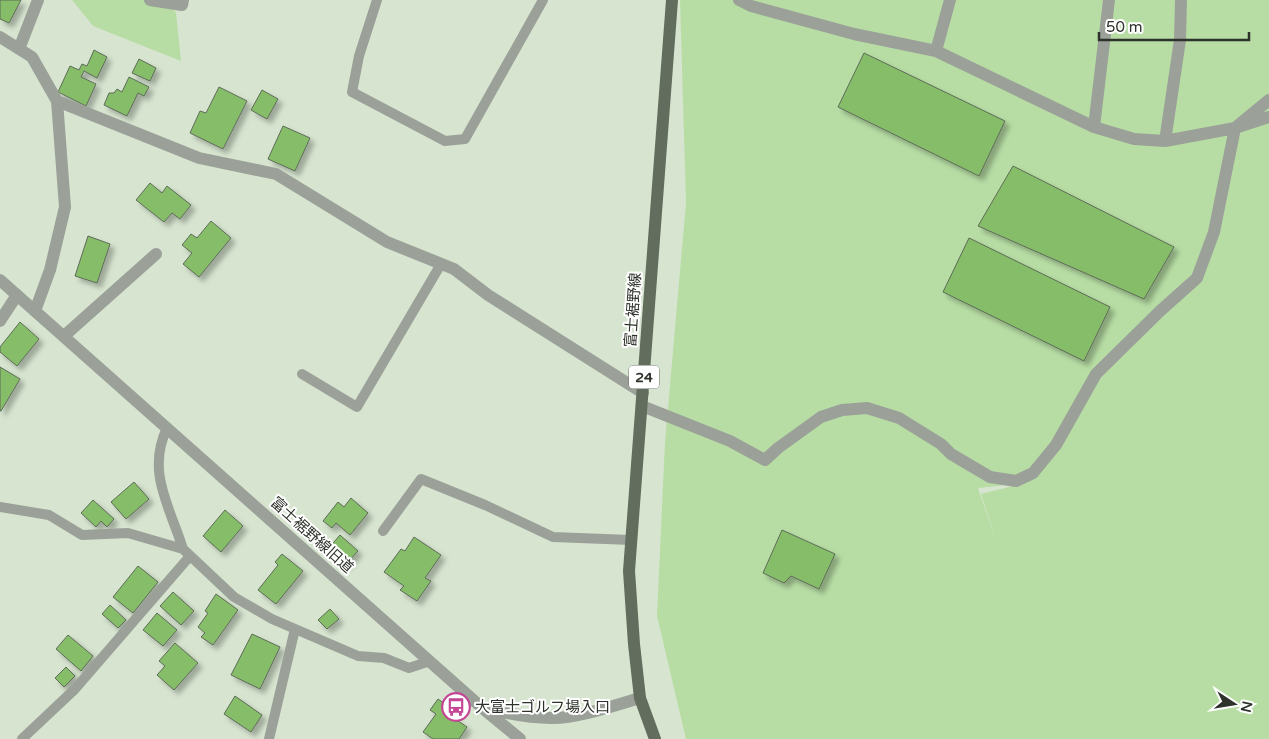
<svg xmlns="http://www.w3.org/2000/svg" width="1269" height="739" font-family="'Varela Round','Noto Sans JP',sans-serif">
<style>
.green{fill:#b7dda4;fill-rule:evenodd}
.building{fill:#86bd69;stroke:#5e6b58;filter:url(#shadow)}
.lines{fill:none;stroke-linecap:round;stroke-linejoin:round}
.service{stroke:#9ba199;stroke-width:10}
.minor{stroke:#9ba199;stroke-width:12}
.tertiary{stroke:#9ba199;stroke-width:12}
.primary{stroke:#636d5e;stroke-width:12}
.labels{text-anchor:middle;stroke-width:4;stroke-linejoin:round;paint-order:stroke}
.shield{fill:#fff;stroke:#6c706a;stroke-width:1}
.shield-label{font-size:14px;font-weight:bold;fill:#2d322a}
.street-label{font-size:15px;fill:#2d322a;stroke:#fff}
.poi-label{font-size:15px;fill:#2d322a;stroke:#fff;text-anchor:start}
</style>
<defs>
<filter id="shadow"><feDropShadow dx="4.5" dy="4.5" stdDeviation="2.5" flood-color="#0004"/></filter>
</defs>
<rect width="100%" height="100%" fill="#d7e5d0"/>
<path class="green" d="M72 0H168L176 13 181 61 93 26Z
M680 0H1269V739H686L657 616 665 442 686 203ZM1025 483 981 494 998 547 978 488Z"/>
<path class="building" d="M0 0H21L9 23 0 19Z
M94 50 107 57 97 78 84 71 81 77 96 84 86 106 58 92 70 66 79 70 82 64 87 66Z
M864 53 1005 121 979 176 838 107Z
M139 59 156 68 150 81 132 73Z
M129 77 149 87 144 96 138 93 127 116 104 105 109 93H114L117 89 122 92Z
M219 87 247 101 223 149 190 133 200 111 206 113Z
M262 90 278 99 267 119 251 110Z
M283 126 310 138 295 171 268 159Z
M1013 166 1174 247 1144 299 978 226Z
M150 183 162 193 167 186 191 205 180 219 172 213 164 222 136 200Z
M211 221 231 238 199 277 183 264 192 253 182 245 191 234 197 238Z
M88 236 110 244 97 283 75 276Z
M969 238 1110 307 1084 361 943 292Z
M20 322 39 339 17 366 0 352V347Z
M0 367 20 379 1 411H0Z
M134 482 149 499 126 519 111 502Z
M351 498 368 513 350 535 336 523 332 528 323 521 338 502 344 507Z
M93 500 114 519 107 527 101 521 96 527 81 513Z
M225 510 243 526 221 552 203 536Z
M782 530 835 554 819 589 791 576 784 583 763 573Z
M340 535 358 551 345 565 328 549Z
M414 537 441 555 425 578 431 581 417 601 400 590 404 586 384 572 401 549 405 551Z
M282 554 303 571 276 604 258 590 278 565 275 562Z
M138 566 158 582 133 613 113 597Z
M173 592 194 611 181 625 160 606Z
M216 594 238 610 213 645 201 637 205 633 198 627 208 613 205 611Z
M110 605 126 620 118 628 102 614Z
M330 609 339 619 327 629 318 620Z
M157 613 177 630 163 646 143 630Z
M252 634 280 647 260 689 231 675Z
M68 635 93 656 81 671 56 649Z
M175 643 198 663 174 690 157 675 165 666 159 661Z
M66 667 75 676 64 687 55 678Z
M235 696 262 715 251 732 224 714Z
M438 699 452 709 448 714 467 727 459 739H433L423 732 436 714 430 710Z"/>
<g class="lines">
<path class="service" d="M377 0 359 56 352 92 445 141 465 139 543 0
M302 374 357 407 441 264
M167 428C146 472 170 507 183 549
M0 507 49 515 82 535 128 533 183 549 234 597 272 619 358 656 384 658 409 668 430 661
M383 531 421 479 485 505 553 537 631 540
M22 739 75 689 190 556
M269 739 295 629"/>
<path class="minor" d="M150 0 182 5 183 0
M739 0 751 6 854 34 936 51 1094 127 1134 139 1165 141 1235 128 1269 117
M0 37 32 57 57 101 65 207 50 270 35 311
M19 49 38 0
M936 51 950 0
M57 101 199 158 276 174 387 242 454 269 488 295 643 393
M1094 127 1109 0
M1165 141 1180 40 1181 0
M0 321 17 295
M64 336 156 254
M642 406 730 441 765 460 778 448 821 417 842 410 867 408 899 418 941 444 951 454 990 477 1016 481 1033 473 1056 445 1096 374 1159 312 1197 278 1214 232 1235 128 1269 100"/>
<path class="tertiary" d="M0 280 480 706 520 739
M487 708C508 714 529 718 551 718 575 719 616 705 640 698"/>
<path class="primary" d="M655 739 640 698 634 644 629 571 672 0"/>
</g>
<defs>
<symbol id="bus-ring" viewBox="-11 -11 22 22"><circle r="9.5" fill="#fff" stroke="#c44695" stroke-width="1.5"/><path d="M-5-6H5V4H4V6H2V4H-2V6H-4V4H-5ZM-3.5-4V0h7V-4ZM-3.5 1.2v1.5H-2V1.2ZM2 1.2v1.5H3.5V1.2Z" fill="#c44695"/></symbol>
</defs>
<g fill-rule="evenodd">
<use href="#bus-ring" x="440" y="691" width="32" height="32"/>
</g>
<g class="labels">
<rect class="shield" x="629" y="365.5" width="30" height="23" rx="4"/>
<g class="shield-label">
<text x="644" y="382">24</text>
</g>
<g class="street-label">
<text transform="translate(633 310) rotate(-86)" y="5">富士裾野線</text>
<text transform="translate(312 535) rotate(42)" y="5">富士裾野線旧道</text>
</g>
<g class="poi-label">
<text x="475" y="712">大富士ゴルフ場入口</text>
</g>
</g>
<g transform="translate(1234 704) rotate(102)" stroke="#ffffff" stroke-width="4" paint-order="stroke">
<path d="M0-4L9 19L0 12L-9 19Z" fill="#2d322a"/>
<text y="-8" font-size="14" font-weight="bold" text-anchor="middle" fill="#2d322a">N</text>
</g>
<path d="M1099 32v8h150v-8" fill="none" stroke="#2d322a" stroke-width="2.5"/>
<text x="1106" y="32" font-size="15" fill="#2d322a" stroke="#ffffff" stroke-width="4" paint-order="stroke">50 m</text>
</svg>
